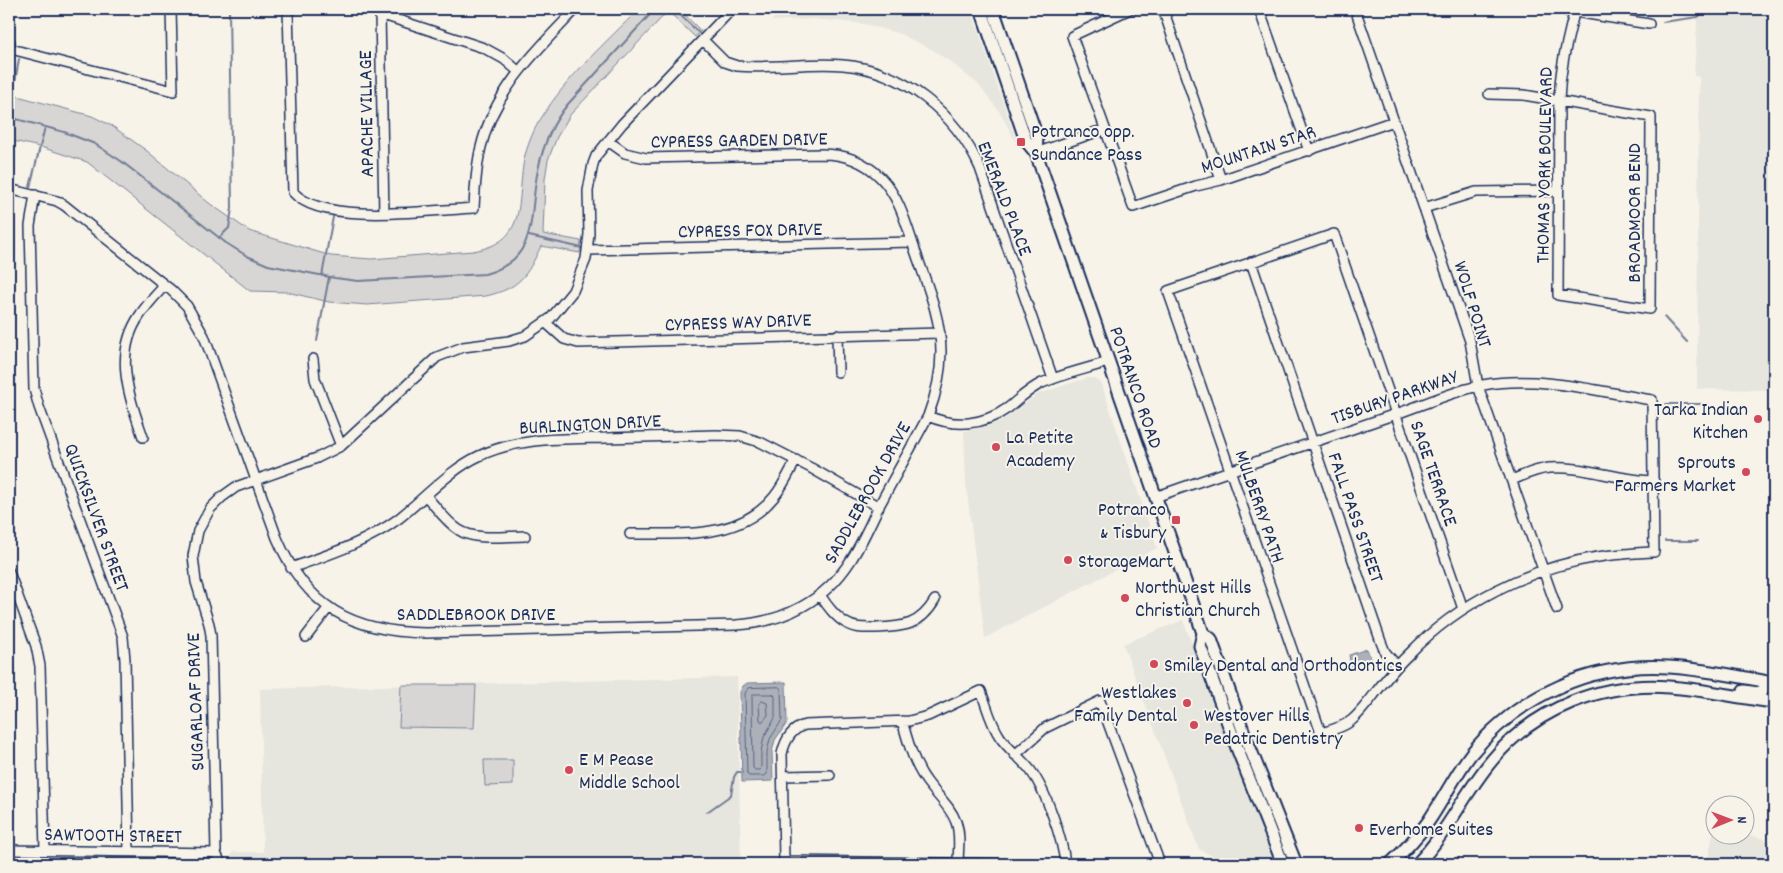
<svg xmlns="http://www.w3.org/2000/svg" width="1783" height="873" font-family="Dekko,sans-serif">
<style>
.built{fill:#e6e5de}
.green{fill:#d7d6d4;stroke:#798299}
.water{fill:#acb0b9;stroke:#727c95}
.lines{fill:none;stroke-linecap:round;stroke-linejoin:round}
.shore{stroke:#556382;stroke-width:1}
.stream{stroke:#727c95;stroke-width:2}
.minor-casing{stroke:#1b2f5e;stroke-width:12}
.major-casing{stroke:#1b2f5e;stroke-width:15}
.minor{stroke:#f7f3e8;stroke-width:9}
.major{stroke:#f7f3e8;stroke-width:11}
.poi-dot{fill:#d1495b;stroke:#f7f3e8;stroke-width:2}
.labels{text-anchor:middle;stroke-width:4;stroke-linejoin:round;paint-order:stroke}
.street-label{font-size:20px;fill:#1b2f5e;stroke:#f7f3e8}
.poi-label{font-size:20px;fill:#1b2f5e;stroke:#f7f3e8;text-anchor:start}
</style>
<rect width="100%" height="100%" fill="#f7f3e8"/>
<filter id="ink" filterUnits="userSpaceOnUse"><feTurbulence type="fractalNoise" baseFrequency=".02" numOctaves="2"/><feDisplacementMap in="SourceGraphic" scale="10" xChannelSelector="R" yChannelSelector="G"/><feConvolveMatrix kernelMatrix="1 2 1 2 8 2 1 2 1" color-interpolation-filters="sRGB"/></filter>
<g filter="url(#ink)">
<path class="built" d="M779 9H971L1019 149 1002 115 978 84 949 61 933 50 900 34 865 24 814 19 772 21Z
M1698 9H1774V390L1697 389 1699 77 1694 76Z
M1087 378H1094L1101 383 1157 548 985 638 966 484 964 431 991 425 1003 420 1038 394Z
M1183 620 1268 848 1275 864H1216V858L1199 849 1123 644Z
M737 677 741 864H230L232 852H263L260 689Z
M1715 825 1716 836H1746V834L1774 842V864H1707Z"/>
<path class="green" d="M639 9H679L701 31 695 37 668 11 570 115 557 137 548 160 545 179 543 234 581 241 580 253 541 246C527 276 520 288 486 296L367 305 329 302 287 292 250 291 87 162 44 148 9 140V94H10L92 116 112 126 147 151 209 203 249 231 331 256 371 259 473 251C531 241 515 199 525 155 529 142 534 128 542 117 565 79 607 41 639 9Z
M401 685H476L474 728 399 727Z
M484 760H513V785L485 786Z"/>
<path class="water" d="M1367 649 1371 659 1351 667 1349 655Z
M786 682 787 723 775 740 772 752 773 781 742 782 740 692 743 686 747 683Z"/>
<g class="lines">
<path class="shore" d="M779 687 781 689 782 720 770 739 767 752V774L765 776H749L747 774 745 693 749 688Z
M754 694H773L775 696V718L764 737 761 752V768L759 770H755L753 768 752 697Z
M762 701 767 703 768 715 762 722 760 720 759 704Z"/>
<path class="stream" d="M674 9 699 33
M1663 22 1698 17 1701 14 1702 9
M9 117 64 132 95 144 121 161 226 243 247 256 268 265 335 278 358 281 485 274C541 259 528 213 538 170 543 146 552 123 568 104L655 9
M9 117 19 59
M30 187 45 127
M529 236 582 248
M219 238 229 228 232 208 229 9
M322 276 333 217
M1664 317 1687 342
M317 341 329 277
M1665 404H1708
M1665 541H1698
M707 812 731 795 734 777 737 772H742"/>
<defs>
<path id="minor" d="M288 9 293 192C322 226 432 210 474 208 475 187 476 167 481 147 495 89 537 50 576 9
M1130 9 1072 36 1133 207 1196 186 1221 180 1394 121
M1163 9 1221 180
M1259 9 1309 151
M1355 9 1470 341 1478 386 1557 609
M1557 9 1649 24
M9 39 11 49 173 91 171 9
M703 40 725 62 737 66C772 69 808 62 843 65 904 70 956 114 980 168L1053 379
M1489 94 1524 95 1651 117 1650 309 1558 295 1559 101C1560 67 1567 42 1575 9
M1036 153 1105 129
M9 189 57 201 64 205 171 290 187 306 204 336 277 538C306 607 352 632 426 633L736 625C784 622 825 601 851 560 862 543 870 524 879 506 895 476 912 446 928 416 936 395 941 374 941 352 941 318 927 285 916 253 907 227 900 197 880 177 864 161 844 154 822 154L646 158 625 153 608 141
M35 195 30 226 34 389 39 407 123 637 125 660 129 851
M1424 208 1476 192 1558 191
M384 213 380 14 484 48 504 59 518 71
M588 250 912 242
M1251 262 1381 642 1385 652 1397 666
M545 322 564 339 578 343 940 333
M837 335 838 372
M313 359 315 379 341 446
M928 416C955 428 984 425 1008 408 1019 399 1029 389 1042 383 1063 374 1086 369 1108 362
M143 437C129 396 113 354 140 315 147 304 157 294 165 285
M1512 480C1524 475 1536 469 1549 468 1581 465 1620 481 1654 481
M426 496C436 507 446 522 459 530 475 541 506 536 525 536
M1155 497 1224 473 1235 469 1390 416 1396 414C1422 405 1456 390 1483 385 1539 375 1596 391 1652 400L1654 552C1636 553 1617 554 1598 557 1528 568 1458 603 1409 654 1394 668 1382 684 1370 700 1364 707 1359 714 1352 720 1344 727 1332 730 1321 733L1168 291 1334 234 1393 405 1398 421 1461 603 1463 609
M630 534C680 533 738 541 774 497 783 486 789 473 796 460
M291 568C328 555 367 542 398 519 425 498 449 470 479 456 520 437 562 439 606 438 643 437 680 436 716 435L740 436 760 442 811 468 879 507
M9 572 36 646 40 666 45 850
M820 595C827 605 835 617 846 623 855 629 865 628 876 628 903 627 920 626 935 600
M306 637 329 607
M902 721C908 741 913 762 925 779 934 793 950 805 956 822 961 835 958 851 958 864
M1015 755 1045 728 1100 701 1160 864
M783 776 830 775
M9 850 216 853
M221 864 216 853 211 635 209 624 196 582 193 556 198 531 210 509 222 497 236 487 317 458 341 446 437 357 463 347 509 341 525 336 551 318 573 291 586 259 589 234 588 191 593 164 596 156 622 124 732 9
M1015 864 784 861 782 754C785 740 791 729 805 725L909 721 928 716 981 691C987 707 991 724 1000 737 1009 750 1022 759 1031 771 1046 791 1063 840 1065 864"/>
<path id="major" d="M981 9 1026 141 1036 153
M993 9 1037 137 1036 153 1203 633 1200 646 1237 748 1283 864
M1203 633 1211 639 1244 733 1296 864
M1744 691 1758 693 1763 690 1766 682
M1390 864C1404 851 1417 837 1428 822 1443 800 1455 775 1471 754 1519 695 1593 662 1669 667 1704 669 1740 677 1774 683
M1417 864C1448 832 1464 793 1493 759 1535 708 1603 682 1669 687 1704 689 1739 698 1774 702"/>
</defs>
<use href="#minor" class="minor-casing"/>
<use href="#major" class="major-casing"/>
<use href="#minor" class="minor"/>
<use href="#major" class="major"/>
</g>
</g>
<g class="poi-dot">
<rect x="1016" y="137" width="10" height="10" rx="2.5"/>
<circle cx="1758" cy="419" r="5"/>
<circle cx="996" cy="447" r="5"/>
<circle cx="1746" cy="472" r="5"/>
<rect x="1171" y="515" width="10" height="10" rx="2.5"/>
<circle cx="1068" cy="560" r="5"/>
<circle cx="1125" cy="598" r="5"/>
<circle cx="1154" cy="664" r="5"/>
<circle cx="1187" cy="703" r="5"/>
<circle cx="1194" cy="725" r="5"/>
<circle cx="569" cy="770" r="5"/>
<circle cx="1359" cy="828" r="5"/>
</g>
<g class="labels">
<g class="street-label">
<text transform="translate(365 114) rotate(-91)" y="7">APACHE VILLAGE</text>
<text transform="translate(739 139) rotate(-1)" y="7">CYPRESS GARDEN DRIVE</text>
<text transform="translate(1258 148) rotate(-18)" y="7">MOUNTAIN STAR</text>
<text transform="translate(1543 165) rotate(-89)" y="7">THOMAS YORK BOULEVARD</text>
<text transform="translate(1006 198) rotate(69)" y="7">EMERALD PLACE</text>
<text transform="translate(1633 213) rotate(-90)" y="7">BROADMOOR BEND</text>
<text transform="translate(750 229) rotate(-1)" y="7">CYPRESS FOX DRIVE</text>
<text transform="translate(1474 304) rotate(73)" y="7">WOLF POINT</text>
<text transform="translate(738 321) rotate(-2)" y="7">CYPRESS WAY DRIVE</text>
<text transform="translate(1137 387) rotate(71)" y="7">POTRANCO ROAD</text>
<text transform="translate(1394 396) rotate(-19)" y="7">TISBURY PARKWAY</text>
<text transform="translate(590 423) rotate(-3)" y="7">BURLINGTON DRIVE</text>
<text transform="translate(1435 473) rotate(71)" y="7">SAGE TERRACE</text>
<text transform="translate(866 492) rotate(-61)" y="7">SADDLEBROOK DRIVE</text>
<text transform="translate(1261 506) rotate(71)" y="7">MULBERRY PATH</text>
<text transform="translate(98 517) rotate(70)" y="7">QUICKSILVER STREET</text>
<text transform="translate(1357 517) rotate(71)" y="7">FALL PASS STREET</text>
<text x="476" y="620">SADDLEBROOK DRIVE</text>
<text transform="translate(194 702) rotate(-92)" y="7">SUGARLOAF DRIVE</text>
<text transform="translate(113 834) rotate(1)" y="7">SAWTOOTH STREET</text>
</g>
<g class="poi-label">
<text x="1031" y="137">Potranco opp.<tspan x="1031" dy="23">Sundance Pass</tspan></text>
<text x="1748" y="415" text-anchor="end">Tarka Indian<tspan x="1748" dy="23">Kitchen</tspan></text>
<text x="1006" y="443">La Petite<tspan x="1006" dy="23">Academy</tspan></text>
<text x="1736" y="468" text-anchor="end">Sprouts<tspan x="1736" dy="23">Farmers Market</tspan></text>
<text x="1166" y="515" text-anchor="end">Potranco<tspan x="1166" dy="23">&amp; Tisbury</tspan></text>
<text x="1078" y="567">StorageMart</text>
<text x="1135" y="593">Northwest Hills<tspan x="1135" dy="23">Christian Church</tspan></text>
<text x="1164" y="671">Smiley Dental and Orthodontics</text>
<text x="1177" y="698" text-anchor="end">Westlakes<tspan x="1177" dy="23">Family Dental</tspan></text>
<text x="1204" y="721">Westover Hills<tspan x="1204" dy="23">Pedatric Dentistry</tspan></text>
<text x="579" y="765">E M Pease<tspan x="579" dy="23">Middle School</tspan></text>
<text x="1369" y="835">Everhome Suites</text>
</g>
</g>
<rect width="1783" height="873" fill="none" stroke="#f7f3e8" stroke-width="30"/>
<rect x="15" y="15" width="1753" height="843" fill="none" stroke="#1b2f5e" stroke-width="2" filter="url(#ink)"/>
<g transform="translate(1730 820) rotate(89)"><circle r="24" fill="#f7f3e8" stroke="#9fa5b1"/>
<path d="M0-4L9 19L0 12L-9 19Z" fill="#d1495b"/>
<text y="-8" font-size="14" font-weight="bold" text-anchor="middle" fill="#1b2f5e">N</text>
</g>
</svg>
